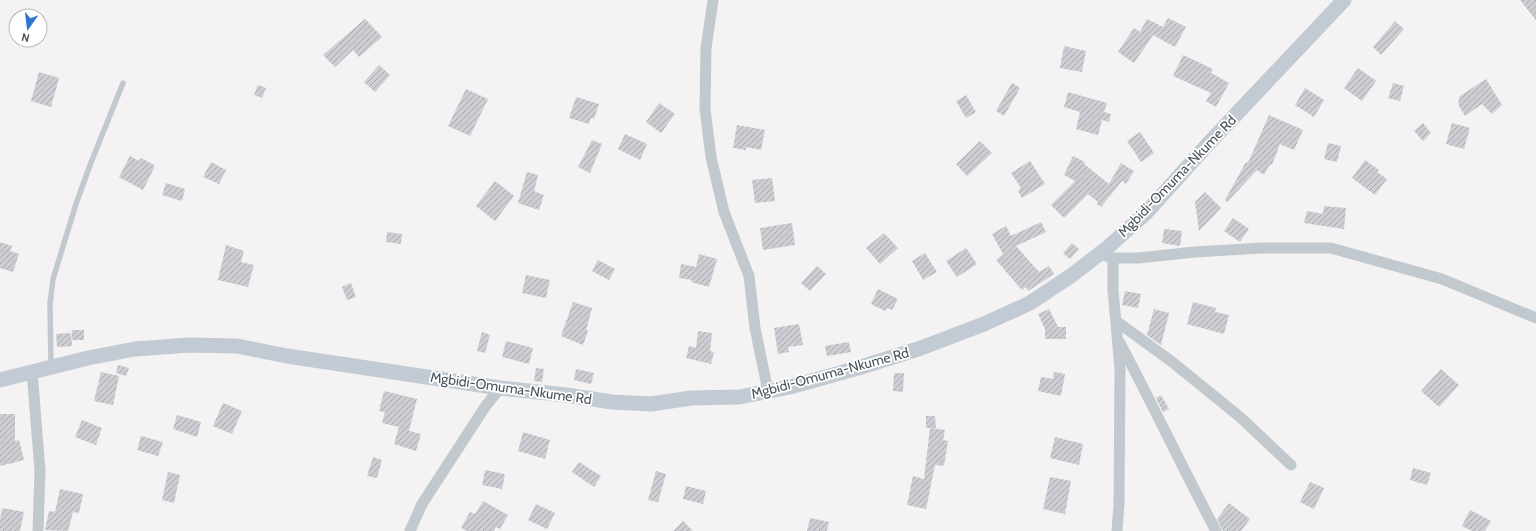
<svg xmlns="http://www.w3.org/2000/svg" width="1536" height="531" font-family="Cabin,sans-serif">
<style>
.building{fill:url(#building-hatch)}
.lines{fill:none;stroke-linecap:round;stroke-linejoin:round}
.lane{stroke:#c1c9ce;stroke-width:5.5}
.street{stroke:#c1c9ce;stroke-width:11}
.secondary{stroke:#c2cad3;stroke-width:15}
.labels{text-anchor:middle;stroke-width:3.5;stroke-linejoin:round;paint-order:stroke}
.street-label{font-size:14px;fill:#4b545d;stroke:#fff}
</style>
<defs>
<pattern id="building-hatch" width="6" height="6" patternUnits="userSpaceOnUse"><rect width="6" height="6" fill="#ccced3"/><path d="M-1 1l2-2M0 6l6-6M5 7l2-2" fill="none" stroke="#a8aaae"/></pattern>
</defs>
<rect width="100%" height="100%" fill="#f4f2f2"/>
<path class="building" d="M1520 0H1536V20Z
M1168 18 1186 27 1175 47 1153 35 1134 63 1118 52 1134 28 1140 32 1147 19 1163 27Z
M365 19 382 37 359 57 353 50 335 67 323 55Z
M1395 21 1404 29 1381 55 1373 47Z
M1064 46 1086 51 1082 72 1060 68Z
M1183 55 1213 69 1211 73 1229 83 1216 107 1206 101 1211 93 1173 76Z
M379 65 390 75 375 92 364 82Z
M1358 68 1376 81 1362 101 1344 88Z
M39 72 59 78 51 107 31 101Z
M1486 79 1502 105 1492 114 1482 104 1465 116 1458 104 1460 96Z
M1012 83 1020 88 1004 116 996 111Z
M1393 83 1404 86 1400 101 1388 98Z
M258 85 266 88 262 98 254 95Z
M1305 88 1324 100 1314 117 1295 105Z
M466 89 488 99 470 136 448 126Z
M1068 92 1107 103 1104 112 1111 114 1109 122 1102 120 1098 135 1076 129 1080 112 1064 107Z
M966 95 976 112 966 118 956 101Z
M576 97 599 104 594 119 591 118 589 124 569 118Z
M659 103 675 114 661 133 646 122Z
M1269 115 1303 130 1294 150 1280 144 1272 165 1270 164 1264 175 1257 170 1227 202 1225 200 1246 162 1248 163Z
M1423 123 1431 133 1423 141 1414 131Z
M1452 123 1470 128 1464 149 1446 144Z
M737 125 765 130 761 150 746 147V150L733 148Z
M1140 132 1154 153 1141 162 1127 141Z
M625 134 647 144 640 160 618 149Z
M592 140 602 144 590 173 578 167Z
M980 141 992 153 967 176 956 164Z
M1328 143 1341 146 1337 162 1324 159Z
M130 156 139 161 141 158 154 165V168L143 190 119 177Z
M1073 156 1085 162 1084 164 1109 184 1121 163 1134 171 1126 184 1122 181 1101 207 1097 204 1098 202 1088 194 1064 218 1051 205 1075 181 1064 175Z
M1365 160 1379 170 1377 172 1387 179 1375 195 1352 178Z
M1030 161 1045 184 1022 198 1018 191 1021 188 1011 173Z
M211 162 226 170 219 184 203 177Z
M527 172 538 175 534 191 544 195 539 210 518 203Z
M772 178 775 201 755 203 752 180Z
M495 181 514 196 495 221 476 206Z
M166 183 185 189 182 201 162 195Z
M1205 192 1221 208 1199 231 1195 202Z
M1324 206 1346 208 1344 229 1304 223 1307 211 1323 214Z
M1233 218 1249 229 1240 242 1224 231Z
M1041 222 1046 232 1016 246 1039 272 1049 266 1054 274 1028 291 1026 287 1022 290 996 260 1003 254 992 234 1006 226 1011 236Z
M792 223 795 245 763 250 760 228Z
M1164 229 1182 231 1180 246 1162 243Z
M387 232 402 234 401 244 386 242Z
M884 233 898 248 880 264 866 248Z
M0 242 12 246 10 251 19 254 13 272 0 268Z
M1072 243 1079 249 1070 259 1063 253Z
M226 245 244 251 241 262 254 265 248 287 218 280Z
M966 248 977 264 957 277 946 261Z
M925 253 937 272 923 280 912 261Z
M699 254 717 259 709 287 691 282 692 280 679 278 681 264 696 267Z
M598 260 615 269 609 280 592 271Z
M817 266 826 274 810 291 801 283Z
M526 275 550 280 546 298 522 293Z
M351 283 356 297 347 300 342 287Z
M878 289 898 299 892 310 887 308 885 311 871 304Z
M1125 291 1141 294 1138 308 1122 305Z
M573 302 592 308 586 330 588 331 583 345 561 336Z
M1193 302 1216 308 1215 312 1229 315 1224 334 1187 324Z
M1049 309 1058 327H1066V339H1045V329L1038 314Z
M1154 309 1169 313 1161 345 1147 335Z
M799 324 803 345 788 347 789 352 778 354 774 328Z
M72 330H84V340H72Z
M698 331 712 333 710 351 714 352 711 364 686 358 689 346 696 348Z
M482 332 490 335 485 353 477 351Z
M71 333 72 346 57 347 56 334Z
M506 341 533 348 529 364 502 357Z
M849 342 851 352 827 356 825 346Z
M118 365 129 368 126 376 116 373Z
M536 368 544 369 542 382 534 381Z
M576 369 594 373 591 384 574 380Z
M1441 369 1459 385 1439 407 1421 391Z
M101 372 119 376 113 405 94 401Z
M1054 372 1065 374 1061 396 1038 391 1041 377 1053 379Z
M894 373H904L903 392 893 391Z
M384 391 417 399 409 431 421 434 416 451 394 444 399 427 382 423 385 412 379 411Z
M1161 395 1169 409 1163 412 1156 398Z
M223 403 242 411 232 434 213 426Z
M0 414H15V441L19 440 24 460 0 466Z
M177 415 201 422 197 437 173 429Z
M926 416H935L936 428H926Z
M82 420 102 428 96 445 75 437Z
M930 428 945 430 943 440 948 441 944 466 935 465 926 509 907 505 913 476 924 479Z
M523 432 550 440 545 459 518 451Z
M141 436 163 442 158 456 137 450Z
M1055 437 1083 444 1079 465 1050 458Z
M373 457 382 460 377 478 367 476Z
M579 462 601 476 594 487 572 472Z
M1413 468 1431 473 1427 485 1410 480Z
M485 470 505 474 502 489 482 485Z
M656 471 666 474 658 502 648 500Z
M168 472 180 475 174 503 162 500Z
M1050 477 1071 481 1065 514 1043 509Z
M1310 482 1324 488 1314 509 1300 502Z
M686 486 706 491 703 504 683 499Z
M60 489 83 494 79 513 73 512 68 531 45 530 49 511 55 512Z
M483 501 508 515 500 529 496 527 494 531H467L461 528 470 512 475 514Z
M1229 503 1250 519 1241 531H1223L1217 519Z
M536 504 555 513 547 529 528 520Z
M2 508 24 512 20 531H0V520Z
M1470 510 1491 521 1485 531H1472L1462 526Z
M810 518 829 522 827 531H807Z
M683 521 693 531H673Z"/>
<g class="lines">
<path class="lane" d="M51 366 50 304 53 279 76 204 90 165 123 83"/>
<path class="street" d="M713 0 706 48 705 109 711 157 724 212 749 276 755 328 768 391
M1099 254 1113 258H1138L1195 252 1261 248H1331L1442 279 1536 318
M1113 258V290L1120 369 1119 505 1117 531
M1116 321 1171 361 1240 417 1291 465
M1120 343C1153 405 1183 469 1216 531
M32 371 40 471 38 531
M410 531 422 504 485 407 500 388"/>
<path class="secondary" d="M0 380 88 358 135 349 189 345 237 346 287 356 500 388 566 395 612 402 651 404 691 398 739 397 790 387 858 368 921 348 984 324 1030 303 1072 275 1107 248 1146 213 1209 143 1344 0"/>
</g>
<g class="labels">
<g class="street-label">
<text transform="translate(1177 176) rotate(-46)" y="5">Mgbidi-Omuma-Nkume Rd</text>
<text transform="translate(830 373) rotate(-15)" y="5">Mgbidi-Omuma-Nkume Rd</text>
<text transform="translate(511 388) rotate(8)" y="5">Mgbidi-Omuma-Nkume Rd</text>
</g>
</g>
<g transform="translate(28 28) rotate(194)"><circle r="19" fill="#ffffff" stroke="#b7bbbe"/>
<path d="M0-3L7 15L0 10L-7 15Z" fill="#2e74d1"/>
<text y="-6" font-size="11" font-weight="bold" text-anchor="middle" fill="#4b545d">N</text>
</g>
</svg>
